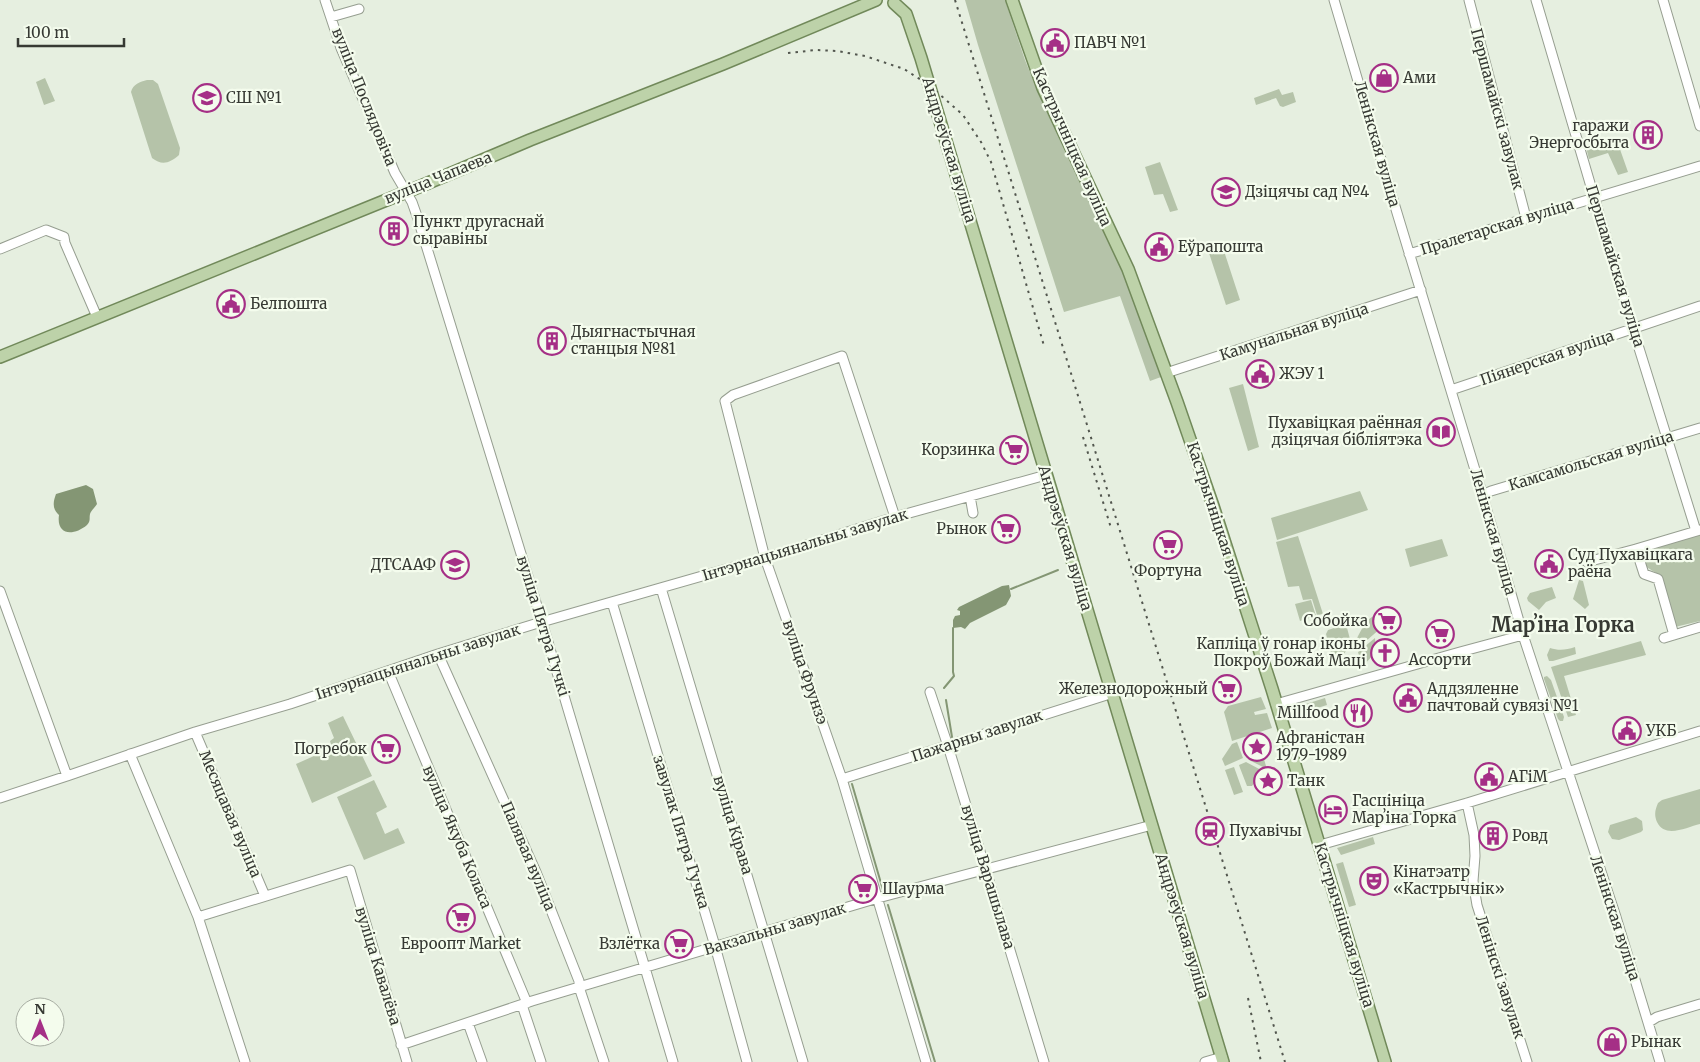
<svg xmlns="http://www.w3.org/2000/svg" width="1700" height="1062" font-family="Merriweather,serif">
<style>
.green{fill:#b5c3a9}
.water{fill:#849674}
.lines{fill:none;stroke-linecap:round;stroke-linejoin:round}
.stream{stroke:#849674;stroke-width:2}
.minor-casing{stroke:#969e90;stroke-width:11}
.major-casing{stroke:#71895a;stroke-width:14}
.minor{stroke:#fff;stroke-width:9}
.major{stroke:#bdd2a9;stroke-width:11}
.rail{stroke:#52564e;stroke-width:2;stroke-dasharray:2.5 5;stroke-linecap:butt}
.labels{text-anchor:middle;stroke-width:4.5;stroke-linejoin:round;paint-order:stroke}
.poi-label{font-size:15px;fill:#363933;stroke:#f4fced;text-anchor:start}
.street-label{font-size:15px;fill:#363933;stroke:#f4fced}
.district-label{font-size:20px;font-weight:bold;fill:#363933;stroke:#f4fced}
</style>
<rect width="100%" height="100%" fill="#e6efe0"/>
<path class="green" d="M965 0H1005L1025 60 1044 107 1088 192 1123 271 1161 377 1150 381 1120 296 1064 312 978 45Z
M45 78 55 101 44 105 36 82Z
M147 80H153L158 84 180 148 179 155C170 163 162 166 152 158L131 92C133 84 140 82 147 80Z
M1279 89 1282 95 1293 92 1296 102 1283 107 1280 106 1276 98 1256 105 1254 98Z
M1616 138 1628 172 1618 175 1608 153 1589 159 1586 147Z
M1160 162 1178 210 1170 212 1163 194 1154 195 1145 167Z
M1223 248 1240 300 1226 305 1209 253Z
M1243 384 1259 447 1248 451 1229 388Z
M1360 491 1368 510 1277 540 1271 518Z
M1700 533V621L1675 627 1663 579C1656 569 1638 569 1642 552Z
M1298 536 1323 614 1317 615 1312 599 1303 600 1299 586 1288 587 1276 542Z
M1442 539 1448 556 1410 567 1405 549Z
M1579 580 1583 581 1589 605 1585 609 1573 599Z
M1552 587 1556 598 1546 602 1539 610 1528 601 1527 598 1530 593Z
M1311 600 1316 616 1300 621 1295 604Z
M1377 614 1381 628 1358 648 1355 642C1361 631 1365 619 1377 614Z
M1346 624 1351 643 1335 668 1326 634 1328 630Z
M1375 638 1376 652 1362 667 1358 652Z
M1641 641 1646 655 1564 676 1576 715 1568 717 1551 667Z
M1575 647 1576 654 1553 661H1549L1547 655 1550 648C1559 651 1566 650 1575 647Z
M1547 676 1551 680 1564 717 1563 721H1560L1558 719 1544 679V677Z
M1261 697 1266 709 1254 712 1255 715 1267 713 1272 728 1232 741 1224 712 1228 706Z
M1325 698 1327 705 1295 715 1293 708Z
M343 716 372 776 312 803 296 764 332 748 330 741 334 738 328 723Z
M1258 738 1266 766 1265 768 1249 760 1243 743Z
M1237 742 1243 758 1225 766 1222 759 1232 744Z
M1246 762 1263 771 1252 786H1247L1240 768 1239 765Z
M1234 767 1243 792 1234 795 1225 770Z
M374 780 387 807 376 813 385 834 398 828 405 843 364 860 337 797Z
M1700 789V824C1687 827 1665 839 1657 822 1654 815 1655 810 1658 803L1662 800Z
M1636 817 1642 821 1643 830 1641 832 1619 840 1612 839 1608 832 1610 825Z
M1373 837 1375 844 1341 855 1337 848Z
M1343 862 1356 905 1349 907 1336 864Z"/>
<path class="water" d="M86 485 93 489 97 504C95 507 91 511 90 514 89 518 91 521 87 525 74 536 56 536 59 515 52 509 53 502 56 494Z
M1009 585 1011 596 1006 605 970 623 965 629 961 627 953 628V620L955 616 960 615V611L957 610 959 607 1002 586Z"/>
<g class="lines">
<path class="stream" d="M1011 589 1058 570
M944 688 954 676 953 672V628
M946 700 952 737
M852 784 883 890
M888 905 935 1062"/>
<defs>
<path id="minor" d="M325 0 341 48 395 173 412 202 418 219 542 622 673 1062
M1334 0 1391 193 1479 483 1523 635 1616 917 1660 1062
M1469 0 1526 218
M1536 0 1633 329 1696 531
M1663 0 1700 126
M331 17 359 9
M0 249 46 230 64 237 65 243 97 317
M1409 254 1700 166
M1166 373 1421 290
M1451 390 1700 306
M1482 495 1491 491 1700 428
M970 496 973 513
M895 517 842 356 733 395 725 401 765 558 842 779 926 1062
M1636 549 1644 574 1658 579 1674 635
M1587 562 1636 549 1700 530
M661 588 803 1062
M0 591 67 776 195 732 290 704 438 654 538 623 765 558 895 517 1046 475
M612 602 715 946 747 1062
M1664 638 1700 627
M438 654 536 872 579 981V987L604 1062
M388 671 527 1003
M930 692 948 746 1044 1062
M1276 704 1460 652 1523 635
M195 732 265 896
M130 754 198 917 245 1062
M842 779 1113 693
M0 798 67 776
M1467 803 1474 835 1475 856 1473 881 1477 905 1527 1062
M1320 845 1467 803 1700 731
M198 917 350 870 407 1062
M522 1005 541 1062
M1649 1022 1657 1017 1700 1004
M468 1023 482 1062
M401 1045 532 1001 878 898 1152 825
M1205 1062 1222 1057"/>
<path id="major" d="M1012 0 1043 88 1128 269 1177 402 1213 506 1272 689 1385 1062
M894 3 906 14 921 58 1223 1062
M0 357 421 186 530 140 723 64 876 0"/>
</defs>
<use href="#minor" class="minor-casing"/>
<use href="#major" class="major-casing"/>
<use href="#minor" class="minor"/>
<use href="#major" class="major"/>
<path class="rail" d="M955 0 1285 1062
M788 53 816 50 837 51 865 56 904 69 929 85 963 115 981 142 991 162 1044 346
M1083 437 1111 528
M1248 998 1261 1062"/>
</g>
<defs>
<symbol id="civic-ring" viewBox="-11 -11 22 22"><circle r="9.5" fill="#f4fced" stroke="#a52f86" stroke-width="1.5"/><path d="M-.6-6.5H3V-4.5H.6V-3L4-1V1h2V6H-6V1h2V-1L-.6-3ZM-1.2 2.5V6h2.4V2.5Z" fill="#a52f86"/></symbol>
<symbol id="shop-ring" viewBox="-11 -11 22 22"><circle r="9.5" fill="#f4fced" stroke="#a52f86" stroke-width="1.5"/><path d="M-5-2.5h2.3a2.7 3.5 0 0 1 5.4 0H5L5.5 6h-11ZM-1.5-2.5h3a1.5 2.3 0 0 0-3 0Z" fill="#a52f86"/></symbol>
<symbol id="school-ring" viewBox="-11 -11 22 22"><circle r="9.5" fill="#f4fced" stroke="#a52f86" stroke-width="1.5"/><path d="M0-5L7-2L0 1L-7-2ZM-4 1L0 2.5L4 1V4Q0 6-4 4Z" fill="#a52f86"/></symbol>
<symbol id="building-ring" viewBox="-11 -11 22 22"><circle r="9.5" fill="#f4fced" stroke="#a52f86" stroke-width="1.5"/><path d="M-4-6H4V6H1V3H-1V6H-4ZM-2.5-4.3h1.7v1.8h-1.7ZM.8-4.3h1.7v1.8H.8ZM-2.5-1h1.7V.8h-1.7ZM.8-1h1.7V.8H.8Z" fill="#a52f86"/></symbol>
<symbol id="library-ring" viewBox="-11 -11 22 22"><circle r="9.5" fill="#f4fced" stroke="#a52f86" stroke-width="1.5"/><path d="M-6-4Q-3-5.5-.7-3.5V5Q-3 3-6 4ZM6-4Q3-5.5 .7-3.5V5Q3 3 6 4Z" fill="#a52f86"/></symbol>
<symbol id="supermarket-ring" viewBox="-11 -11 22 22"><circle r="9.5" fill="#f4fced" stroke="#a52f86" stroke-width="1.5"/><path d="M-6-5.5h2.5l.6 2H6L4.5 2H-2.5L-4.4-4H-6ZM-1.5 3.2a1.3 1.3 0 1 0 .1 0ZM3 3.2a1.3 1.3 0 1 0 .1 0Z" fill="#a52f86"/></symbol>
<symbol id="church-ring" viewBox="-11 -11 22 22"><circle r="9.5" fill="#f4fced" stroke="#a52f86" stroke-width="1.5"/><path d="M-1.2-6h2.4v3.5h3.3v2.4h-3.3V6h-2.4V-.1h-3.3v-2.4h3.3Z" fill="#a52f86"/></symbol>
<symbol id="restaurant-ring" viewBox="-11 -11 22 22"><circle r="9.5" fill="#f4fced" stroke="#a52f86" stroke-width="1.5"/><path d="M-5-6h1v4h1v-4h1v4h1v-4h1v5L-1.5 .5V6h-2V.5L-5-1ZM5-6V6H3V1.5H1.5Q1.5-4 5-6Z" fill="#a52f86"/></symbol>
<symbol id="sight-ring" viewBox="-11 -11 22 22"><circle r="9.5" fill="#f4fced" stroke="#a52f86" stroke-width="1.5"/><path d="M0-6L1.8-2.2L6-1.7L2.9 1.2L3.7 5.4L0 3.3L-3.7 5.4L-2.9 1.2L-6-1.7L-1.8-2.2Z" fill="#a52f86"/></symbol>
<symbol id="hotel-ring" viewBox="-11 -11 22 22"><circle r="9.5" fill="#f4fced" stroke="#a52f86" stroke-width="1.5"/><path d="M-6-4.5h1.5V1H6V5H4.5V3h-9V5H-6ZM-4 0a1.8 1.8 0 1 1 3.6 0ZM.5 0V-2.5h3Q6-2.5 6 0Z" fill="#a52f86"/></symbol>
<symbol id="station-ring" viewBox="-11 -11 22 22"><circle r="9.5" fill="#f4fced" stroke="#a52f86" stroke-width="1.5"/><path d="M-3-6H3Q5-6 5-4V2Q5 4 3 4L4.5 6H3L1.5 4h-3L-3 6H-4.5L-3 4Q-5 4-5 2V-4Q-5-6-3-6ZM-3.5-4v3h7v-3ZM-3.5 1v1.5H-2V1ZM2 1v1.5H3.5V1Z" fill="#a52f86"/></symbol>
<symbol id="theatre-ring" viewBox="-11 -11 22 22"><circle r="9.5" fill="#f4fced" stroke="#a52f86" stroke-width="1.5"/><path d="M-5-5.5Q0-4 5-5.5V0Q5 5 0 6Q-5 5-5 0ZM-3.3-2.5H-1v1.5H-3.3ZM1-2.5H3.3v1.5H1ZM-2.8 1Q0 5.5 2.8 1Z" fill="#a52f86"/></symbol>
</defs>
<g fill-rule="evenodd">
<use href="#civic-ring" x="1039" y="27" width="32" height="32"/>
<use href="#shop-ring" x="1368" y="62" width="32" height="32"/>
<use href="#school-ring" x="191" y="82" width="32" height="32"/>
<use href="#building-ring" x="1632" y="119" width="32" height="32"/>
<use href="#school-ring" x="1210" y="176" width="32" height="32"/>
<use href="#building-ring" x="378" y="215" width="32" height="32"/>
<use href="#civic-ring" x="1143" y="231" width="32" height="32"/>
<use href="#civic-ring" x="215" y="288" width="32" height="32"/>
<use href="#building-ring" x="536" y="325" width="32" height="32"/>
<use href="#civic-ring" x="1244" y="358" width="32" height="32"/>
<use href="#library-ring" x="1425" y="416" width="32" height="32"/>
<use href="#supermarket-ring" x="998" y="434" width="32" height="32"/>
<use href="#supermarket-ring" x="990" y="513" width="32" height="32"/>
<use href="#supermarket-ring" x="1152" y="529" width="32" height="32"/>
<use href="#civic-ring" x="1533" y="548" width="32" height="32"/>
<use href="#school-ring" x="439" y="549" width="32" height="32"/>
<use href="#supermarket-ring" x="1371" y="605" width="32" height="32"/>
<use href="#supermarket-ring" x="1424" y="618" width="32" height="32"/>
<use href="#church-ring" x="1369" y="637" width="32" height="32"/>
<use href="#supermarket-ring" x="1211" y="673" width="32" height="32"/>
<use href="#civic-ring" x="1392" y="682" width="32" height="32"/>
<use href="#restaurant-ring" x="1342" y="697" width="32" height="32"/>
<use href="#civic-ring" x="1611" y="715" width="32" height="32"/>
<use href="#sight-ring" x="1241" y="731" width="32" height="32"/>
<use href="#supermarket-ring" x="370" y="733" width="32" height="32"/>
<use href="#civic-ring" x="1473" y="761" width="32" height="32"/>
<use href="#sight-ring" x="1252" y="765" width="32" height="32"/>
<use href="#hotel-ring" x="1317" y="794" width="32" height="32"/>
<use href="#station-ring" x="1194" y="815" width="32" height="32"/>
<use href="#building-ring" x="1477" y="820" width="32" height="32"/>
<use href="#theatre-ring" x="1358" y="865" width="32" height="32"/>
<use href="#supermarket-ring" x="847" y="873" width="32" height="32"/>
<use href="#supermarket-ring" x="445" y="902" width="32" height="32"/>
<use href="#supermarket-ring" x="663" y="928" width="32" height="32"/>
<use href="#shop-ring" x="1596" y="1026" width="32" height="32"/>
</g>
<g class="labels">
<g class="poi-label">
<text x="1074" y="48">ПАВЧ №1</text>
<text x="1403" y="83">Ами</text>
<text x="226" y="103">СШ №1</text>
<text x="1629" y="131" text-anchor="end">гаражи<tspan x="1629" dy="17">Энергосбыта</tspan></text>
<text x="1245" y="197">Дзіцячы сад №4</text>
<text x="413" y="227">Пункт другаснай<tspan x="413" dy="17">сыравіны</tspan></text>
<text x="1178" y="252">Еўрапошта</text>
<text x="250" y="309">Белпошта</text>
<text x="571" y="337">Дыягнастычная<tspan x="571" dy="17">станцыя №81</tspan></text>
<text x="1279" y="379">ЖЭУ 1</text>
<text x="1422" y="428" text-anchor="end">Пухавіцкая раённая<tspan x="1422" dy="17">дзіцячая бібліятэка</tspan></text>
<text x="995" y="455" text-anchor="end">Корзинка</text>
<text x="987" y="534" text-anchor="end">Рынок</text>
<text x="1568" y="560">Суд Пухавіцкага<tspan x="1568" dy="17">раёна</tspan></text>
<text x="436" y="570" text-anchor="end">ДТСААФ</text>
<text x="1168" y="576" text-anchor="middle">Фортуна</text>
<text x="1368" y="626" text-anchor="end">Собойка</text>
<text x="1366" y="649" text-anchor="end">Капліца ў гонар іконы<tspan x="1366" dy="17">Покроў Божай Маці</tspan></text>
<text x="1440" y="665" text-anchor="middle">Ассорти</text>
<text x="1208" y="694" text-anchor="end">Железнодорожный</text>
<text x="1427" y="694">Аддзяленне<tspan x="1427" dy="17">пачтовай сувязі №1</tspan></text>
<text x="1339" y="718" text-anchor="end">Millfood</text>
<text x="1646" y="736">УКБ</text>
<text x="1276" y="743">Афганістан<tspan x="1276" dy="17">1979-1989</tspan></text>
<text x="367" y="754" text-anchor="end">Погребок</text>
<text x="1508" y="782">АГіМ</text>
<text x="1287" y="786">Танк</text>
<text x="1352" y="806">Гасцініца<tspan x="1352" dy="17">Марʼіна Горка</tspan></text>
<text x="1229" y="836">Пухавічы</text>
<text x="1512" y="841">Ровд</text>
<text x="1393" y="877">Кінатэатр<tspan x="1393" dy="17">«Кастрычнік»</tspan></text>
<text x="882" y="894">Шаурма</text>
<text x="461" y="949" text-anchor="middle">Евроопт Market</text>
<text x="660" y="949" text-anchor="end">Взлётка</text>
<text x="1631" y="1047">Рынак</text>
</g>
<g class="street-label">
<text transform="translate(364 97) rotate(68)" y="5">вуліца Послядовіча</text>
<text transform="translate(1497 109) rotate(75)" y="5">Першамайскі завулак</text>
<text transform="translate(1377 144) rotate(74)" y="5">Ленінская вуліца</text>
<text transform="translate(1072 147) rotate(66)" y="5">Кастрычніцкая вуліца</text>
<text transform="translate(949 150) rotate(73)" y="5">Андрэеўская вуліца</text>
<text transform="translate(438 178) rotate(-22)" y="5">вуліца Чапаева</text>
<text transform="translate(1497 227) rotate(-17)" y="5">Пралетарская вуліца</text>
<text transform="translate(1615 266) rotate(73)" y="5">Першамайская вуліца</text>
<text transform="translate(1294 332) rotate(-18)" y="5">Камунальная вуліца</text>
<text transform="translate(1547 358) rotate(-19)" y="5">Піянерская вуліца</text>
<text transform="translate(1591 461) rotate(-17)" y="5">Камсамольская вуліца</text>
<text transform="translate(1218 524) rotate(72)" y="5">Кастрычніцкая вуліца</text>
<text transform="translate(1493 532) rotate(74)" y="5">Ленінская вуліца</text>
<text transform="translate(1065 538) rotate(73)" y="5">Андрэеўская вуліца</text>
<text transform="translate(805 545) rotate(-17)" y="5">Інтэрнацыянальны завулак</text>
<text transform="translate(543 626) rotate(73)" y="5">вуліца Пятра Гучкі</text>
<text transform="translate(418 662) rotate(-18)" y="5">Інтэрнацыянальны завулак</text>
<text transform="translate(805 672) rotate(71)" y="5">вуліца Фрунзэ</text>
<text transform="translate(977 736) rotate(-18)" y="5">Пажарны завулак</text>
<text transform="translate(230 814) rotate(67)" y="5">Месяцавая вуліца</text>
<text transform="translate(733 825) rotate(73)" y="5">вуліца Кірава</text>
<text transform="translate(681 832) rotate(73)" y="5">завулак Пятра Гучка</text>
<text transform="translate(457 837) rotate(67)" y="5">вуліца Якуба Коласа</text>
<text transform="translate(528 856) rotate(67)" y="5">Палявая вуліца</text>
<text transform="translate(988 877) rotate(73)" y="5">вуліца Варашылава</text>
<text transform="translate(1615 918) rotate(72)" y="5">Ленінская вуліца</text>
<text transform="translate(1344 925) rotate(73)" y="5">Кастрычніцкая вуліца</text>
<text transform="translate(1182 926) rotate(73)" y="5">Андрэеўская вуліца</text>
<text transform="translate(775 929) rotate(-17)" y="5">Вакзальны завулак</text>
<text transform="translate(378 966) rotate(73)" y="5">вуліца Кавалёва</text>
<text transform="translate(1500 977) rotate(72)" y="5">Ленінскі завулак</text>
</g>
<g class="district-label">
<text x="1563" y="632">Марʼіна Горка</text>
</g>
</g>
<g transform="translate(40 1022)"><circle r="24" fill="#f4fced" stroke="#a8aea3"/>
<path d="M0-4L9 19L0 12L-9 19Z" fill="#a52f86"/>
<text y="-8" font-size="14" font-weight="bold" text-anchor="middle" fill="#363933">N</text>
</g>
<path d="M18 38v8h106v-8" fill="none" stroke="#363933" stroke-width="2.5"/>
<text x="25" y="38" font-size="15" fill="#363933" stroke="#f4fced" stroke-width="4" paint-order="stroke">100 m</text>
</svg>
